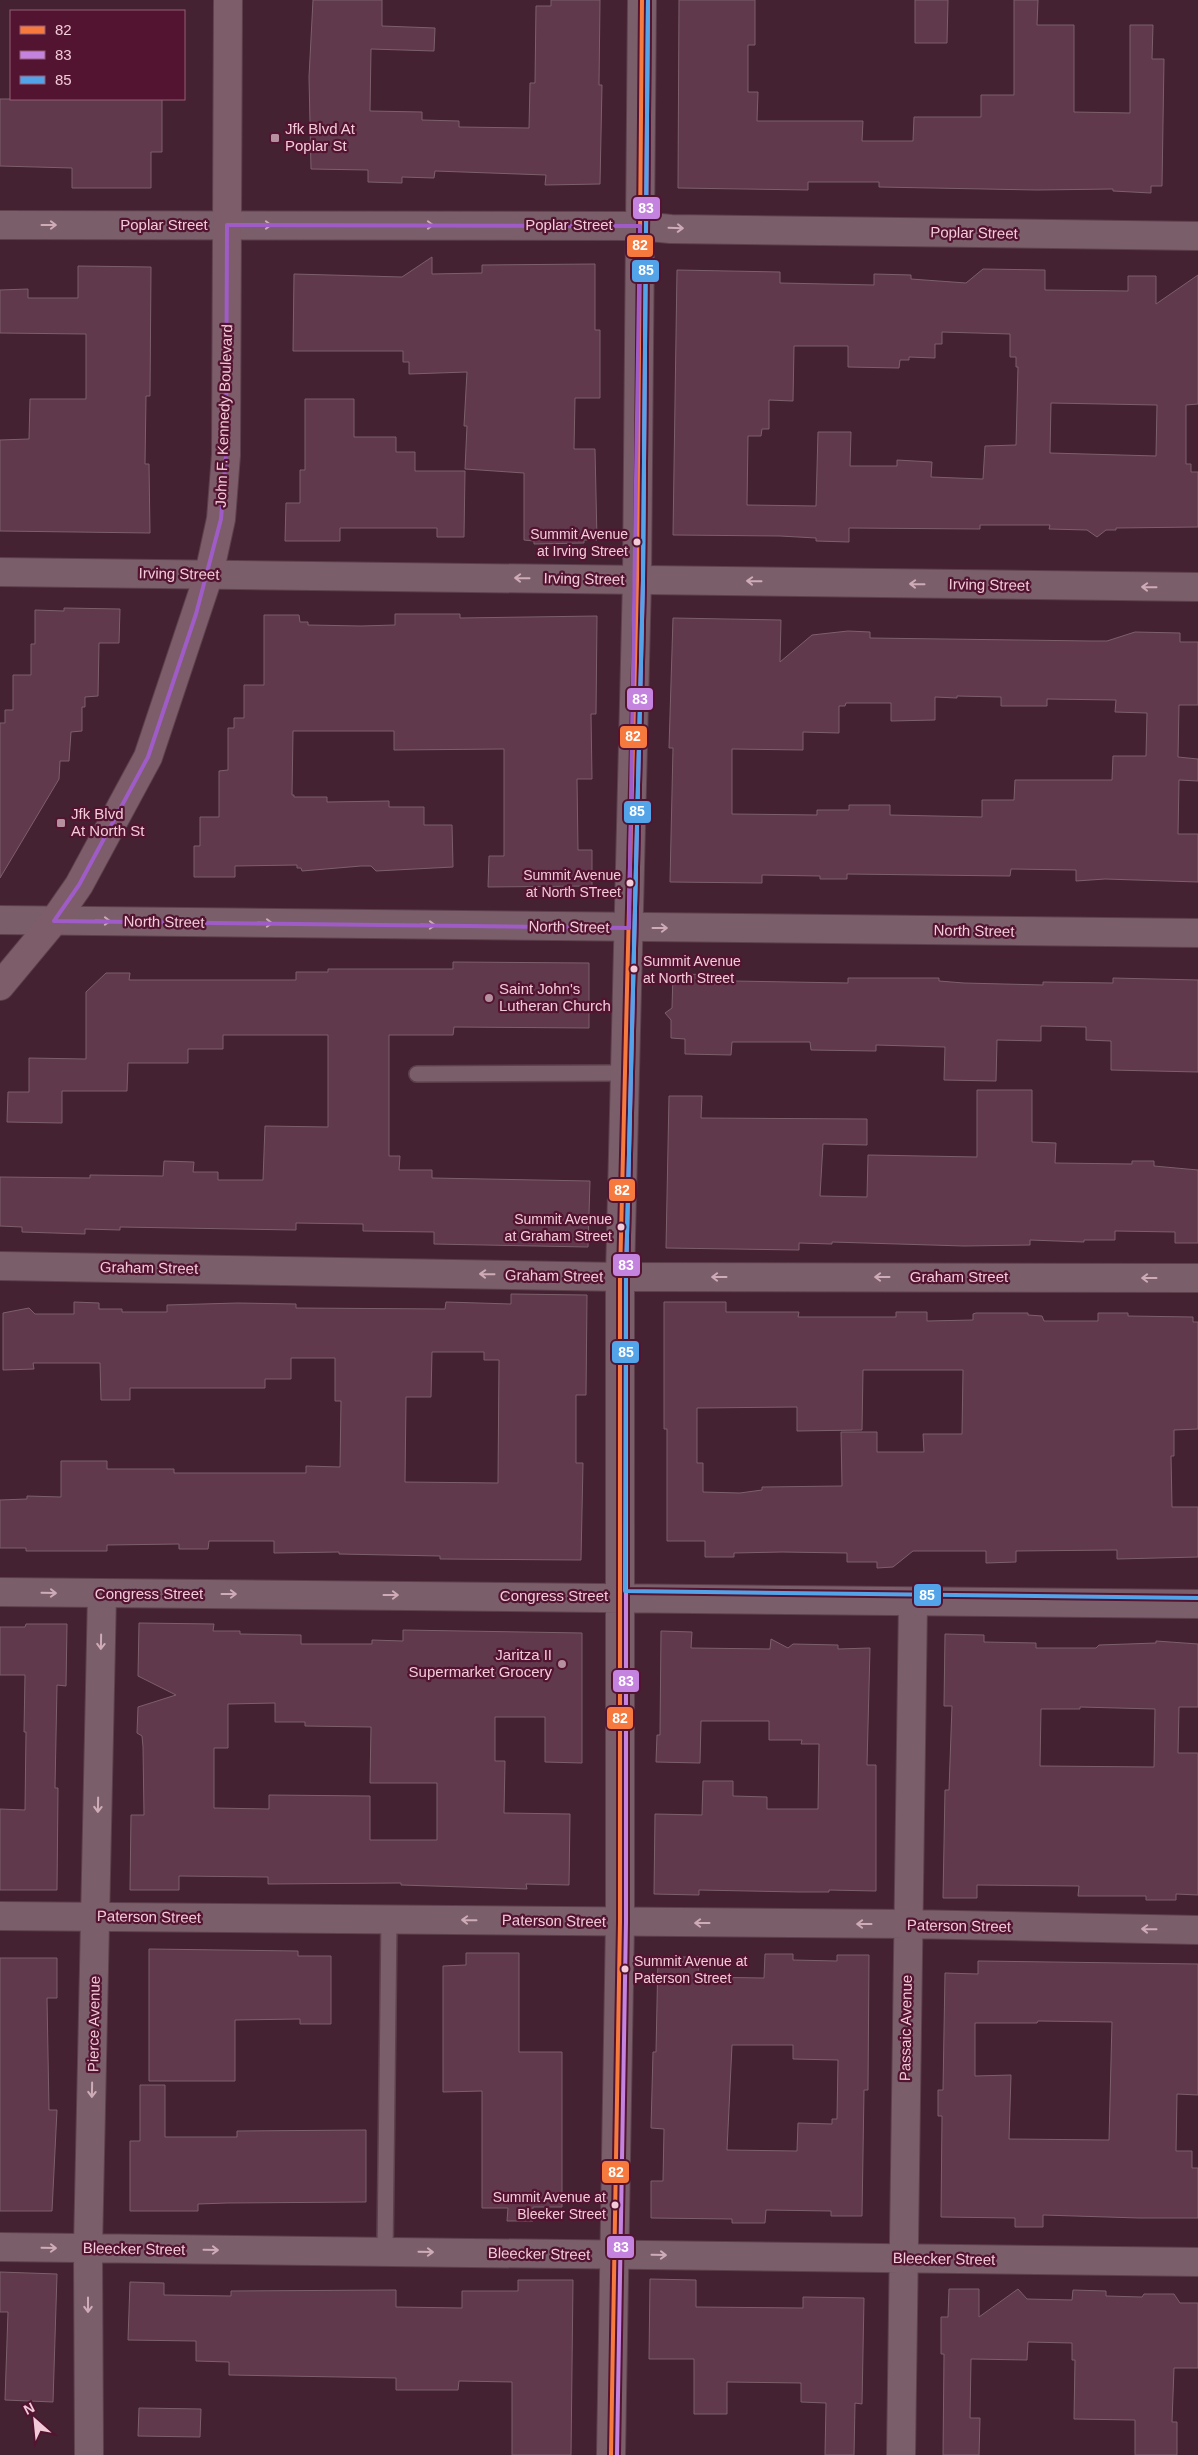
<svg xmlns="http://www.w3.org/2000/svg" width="1198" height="2455" font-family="Arial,sans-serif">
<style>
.building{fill:#61394c;stroke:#7d5f6b;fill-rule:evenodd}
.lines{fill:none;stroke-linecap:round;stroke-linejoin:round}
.service-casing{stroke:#5e404d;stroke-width:18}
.minor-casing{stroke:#5e404d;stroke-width:30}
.tertiary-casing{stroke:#5e404d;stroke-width:30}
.primary-casing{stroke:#5e404d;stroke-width:30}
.service{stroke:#7a5f6a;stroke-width:15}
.minor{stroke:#7a5f6a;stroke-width:28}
.tertiary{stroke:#7a5f6a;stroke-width:28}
.primary{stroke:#7c5d69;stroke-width:28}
.bus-1-casing{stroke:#531431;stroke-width:8}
.bus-2-casing{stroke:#531431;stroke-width:8}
.bus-3-casing{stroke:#531431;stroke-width:8}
.bus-1{stroke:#f6793e;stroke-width:4}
.bus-2{stroke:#c483df;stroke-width:4}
.bus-3{stroke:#53a3e8;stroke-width:4}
.oneway{stroke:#cfabb7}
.marked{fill:none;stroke:#9f5cc6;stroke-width:4;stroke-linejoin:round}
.poi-dot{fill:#b6909e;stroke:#531431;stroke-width:2}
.bus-dot{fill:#f3cbd8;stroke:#531431;stroke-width:2}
.labels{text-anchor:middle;stroke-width:4.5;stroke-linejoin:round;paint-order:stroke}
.bus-label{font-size:14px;fill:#f3cbd8;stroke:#531431;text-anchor:end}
.poi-label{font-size:15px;fill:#f3cbd8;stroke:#531431;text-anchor:start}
.street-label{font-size:15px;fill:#f3cbd8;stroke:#531431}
.line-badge{stroke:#531431;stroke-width:2}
.badge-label{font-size:14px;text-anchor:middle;font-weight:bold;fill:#fff}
</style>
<rect width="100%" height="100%" fill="#452232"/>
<path class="building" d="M313 0H382V26L435 28 434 51 371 49 370 111 422 112V120L459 121V127L529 128 530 83H535L536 6H551V0H600L599 85H602L600 184 545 185 546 175 435 171 434 178 402 177V183L368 182V170L311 169 309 77Z
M679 0H755V45H748V92H758L757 121H863L862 141H913L914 117H981V95H1014V0H1038L1037 25H1074V112L1130 113V25H1153L1152 59H1164L1162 186H1151V193L1113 191V189L1037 190 879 187V182H808V190L678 188Z
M915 0H948L947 43H915Z
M0 99H162V152H151V188H72V168L0 166Z
M432 257V274L482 273V265L595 264V330H600V398H575L574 449H595L597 540H584V543L534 544V541L524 540V473L465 469 467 426H464L467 372 409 374V362H403V351H293L294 274 402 277Z
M78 266 151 267 150 396H146L145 464H149L150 533 0 531V440L29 439 30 399H86V334L0 333V290L28 289V298H78Z
M983 269 1045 270V290L1128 291V276H1156V304L1198 275V404L1186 405V464H1191V472H1198V527L1116 528V530H1106L1097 537 1087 530 1049 529 1050 525H980V529L849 528V542L816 541V538L780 536 673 535 677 270 780 272V283L874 285V274L911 275V279L966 283ZM942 332 1010 334V357H1016V367H1018L1016 445 985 446 983 479 931 477 932 462 897 460V466H850L851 432H818L816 506 747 505 748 436H761L762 429H769V400L793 401 794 346H848V367L899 368 900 360H909V357L935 358V344H942ZM1051 403 1157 405 1156 456 1050 453Z
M305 399H354V437H396V452H415V471H465L464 537H437V528H340V541H285L286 503H300V470H305Z
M64 608 120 609 119 643H99L98 696 85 697V707H82V731L71 732 69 761H60L59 779 0 878V723H5V710H13V675H31V644H35V610L64 611Z
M395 614H460V618L597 616 596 714H591L592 779H577L578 850H592V886L488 887 489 856H504V749L394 750V731H293L292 795H294V797H327V802L389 801V807H424V825H452L453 867 376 871 371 866H361L302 871 301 868H297V865L235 866V877H194V846H200V817H219V771L228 770V728H234V718H244V685H264V615H299L300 622H308V625L361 626 395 625Z
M673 618 781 620 780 662 812 635 848 631 870 632V638L1091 641H1107L1135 632 1180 633V642H1198V705H1179L1178 757 1198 759V781L1179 780 1178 834H1198V882L1105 879 1076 881V870L1011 869 1010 876 847 874V879H820V876L762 875V883L670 882 673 748H669ZM957 696 1001 697V706H1047V699L1116 700 1115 712 1147 713 1146 756H1113L1112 780H1015L1014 800H982V817L890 815V805H849V810H817V815L732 814V749L803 750V732L839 733V706H845L846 703H891V721L935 720V697L957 698Z
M453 962 589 963V1028L454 1027 453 1035H389V1156H400L399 1170H432V1178L590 1181 588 1247 434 1244V1232L363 1231V1224L296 1223V1230L120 1227V1230L85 1229V1234L22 1232V1227L0 1226V1177L90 1178V1175L163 1176 164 1161 194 1162 193 1172H218V1180H263L265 1126 328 1127V1035H223V1049H188V1063H128L127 1091H62V1123L7 1122 8 1092H29V1058L86 1059V992L106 973H130L129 980H296V972H328V969H453Z
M673 974 733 975V981L848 983V978H939V981L964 983 1043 985V982L1113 983V978L1198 980V1072L1111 1070V1041L1086 1040V1027L1041 1026V1041L997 1040 996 1081 944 1080 945 1047 876 1045V1051L811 1050 810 1042H732L731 1055 685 1054V1039L671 1038V1020L665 1013 672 1008Z
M977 1090H1032V1142L1056 1143 1055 1163 1132 1164V1161H1154V1166L1198 1170V1243H1175V1232L1115 1231V1240H1084V1242L1030 1240V1245L964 1246 832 1242V1244L799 1243V1250L666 1248 669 1096H702L701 1118 867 1119V1145L823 1144 820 1196 867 1197 868 1155 977 1157Z
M511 1294 587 1295 586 1395H576V1463H583L581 1560 440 1559V1556L339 1554V1552L274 1553V1541H209L208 1549H179V1544L107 1545V1551H26V1548H0V1500L27 1499V1496L61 1497V1461H107V1469H174V1473H306V1466L340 1467 341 1401H335V1358H291V1379H265V1388H130V1400H101L100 1363H33L34 1369 3 1370V1313L29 1308 35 1314H74V1302L99 1303V1309H122V1312H167V1305L238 1303 296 1304V1308L445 1309 446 1302 511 1304ZM432 1352H484V1360H499L498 1483 405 1482 406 1397H431Z
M664 1302H726V1312H799L798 1317H896V1312H927V1321L973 1320V1314L976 1313H1028V1315L1042 1316 1044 1321H1098V1313H1128V1316L1193 1317V1322H1198V1429L1174 1430V1456H1171L1172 1507H1198V1557L1117 1559V1550L1016 1551V1562L986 1563V1551H913L893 1567 877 1568V1562H847V1553L782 1552 734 1553V1557H705V1541H667V1429H664ZM863 1370H963L962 1434H923L924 1452H877V1432H841L842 1486 762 1487V1490L740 1493 703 1492V1463H697V1408L797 1407V1431L862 1430Z
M139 1623 214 1624 213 1631H240V1634L301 1635V1644H372V1640L403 1641V1630L582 1633V1763L545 1762V1717H495V1761H505L504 1813 570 1814 569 1885 526 1884 527 1889 401 1885V1883L268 1884V1877L179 1876V1890H130L131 1815H144L143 1747 142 1736 137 1733 138 1707 176 1695 138 1676ZM275 1703V1722H305V1726L371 1727 370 1783H437V1840H370V1796L269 1795V1809L214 1808V1748H228V1704Z
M26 1624H67L66 1686 57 1685 55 1788H58L57 1890H0V1809L25 1810 26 1732H24L25 1675H0V1627H25Z
M661 1631 692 1632 691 1648 770 1649 771 1639 788 1648 793 1644 838 1645V1649L870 1648 867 1765H876V1891L829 1890V1892H798L699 1890V1895L654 1894 655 1814 702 1815 703 1781H733V1796L767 1797V1809H818L819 1744H801L802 1740H769V1721H701L700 1763 656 1762 657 1735H660Z
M945 1634 984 1635V1642L1036 1643V1648H1096L1099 1645 1156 1643V1641L1198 1644V1707H1179L1178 1753H1198V1895L1176 1894V1900H1146V1896H1078L1079 1886 977 1885V1898H943L945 1790H949L952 1706H944ZM1080 1707 1155 1709 1154 1767 1040 1766 1041 1709H1080Z
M149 1949 298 1951V1956H331V2024H300V2019L235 2020V2081H149Z
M466 1953H519V2052H562V2207H533V2221H507L508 2208H482V2091L443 2092V1966L466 1965Z
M765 1954H793V1960L837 1961V1955H869L868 2090H864L862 2216H831V2211L766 2210 765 2223H732V2219L651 2218V2181H663L664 2129 651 2128 653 2052H656L658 1957H699L698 1977 764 1978ZM732 2045H793V2059L838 2060 837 2119H832V2124L798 2123 797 2151 727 2150Z
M0 1958H57V1998H47L49 2110H57L52 2211H0Z
M978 1961 1198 1964V2095L1177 2094 1176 2151H1192V2168H1198V2218H1139L1043 2215V2227H1015V2218L941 2217 942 2116H938V2090H943L945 1973 978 1974ZM1038 2021 1112 2022 1109 2140 1009 2139 1011 2075 975 2076V2023H1037Z
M140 2085H165V2137H237V2131L366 2130V2202L227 2203 198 2204V2211H130V2141H140Z
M0 2272 57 2274 53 2402 5 2400 8 2312H0Z
M650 2279 696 2280V2307L803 2308V2297L864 2298 862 2404 855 2403 854 2455H825L826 2403 801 2402V2383L727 2382V2414H694V2359H649Z
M518 2280H573L571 2455H512V2382L459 2381 458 2390H396V2378L229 2375V2362L196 2361V2341L128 2340 130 2282 164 2283V2295L231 2296V2291L396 2290V2307L462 2308V2291H518Z
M949 2289H979V2317L1018 2289 1027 2299 1072 2300 1073 2290 1106 2291V2296L1142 2297 1144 2294H1174L1180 2303H1198V2368H1174L1172 2422H1177V2455H1135V2420L1074 2419 1075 2360H1072V2343L1028 2342 1027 2360 971 2359 970 2418H980L979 2455H943L944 2354H941V2317H948Z
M139 2408 201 2409 200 2437 138 2436Z"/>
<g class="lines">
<defs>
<path id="service" d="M417 1074 625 1073
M385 2252 389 1920"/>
<path id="minor" d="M0 225 640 226 671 229 1198 236
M0 572 1198 587
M0 920 1198 933
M0 1266 620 1277 1198 1278
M0 1916 908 1924 1198 1930
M0 2247 1198 2262
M89 2455 88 2248 102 1594
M901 2455 913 1602"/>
<path id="tertiary" d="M0 1592 1198 1604
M611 2455 620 1922V1277L637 580 642 0"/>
<path id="primary" d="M0 986 54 921 79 885 148 757 209 574 221 519 226 455 228 0"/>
</defs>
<use href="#service" class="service-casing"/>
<use href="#minor" class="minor-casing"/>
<use href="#tertiary" class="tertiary-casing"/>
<use href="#primary" class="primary-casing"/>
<use href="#service" class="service"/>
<use href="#minor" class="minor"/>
<use href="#tertiary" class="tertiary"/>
<use href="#primary" class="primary"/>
<defs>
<path id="bus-1" d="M611 2455 620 1922V1277L637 580 642 0"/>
<path id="bus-2" d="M617 2455 626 1922V1277L643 580 648 0"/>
<path id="bus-3" d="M648 0 643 580 626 1277 625 1591 1198 1598"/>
</defs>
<use href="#bus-1" class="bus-1-casing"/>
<use href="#bus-2" class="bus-2-casing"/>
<use href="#bus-3" class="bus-3-casing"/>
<use href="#bus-1" class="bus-1"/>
<use href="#bus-2" class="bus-2"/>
<use href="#bus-3" class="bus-3"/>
</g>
<defs><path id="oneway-shaft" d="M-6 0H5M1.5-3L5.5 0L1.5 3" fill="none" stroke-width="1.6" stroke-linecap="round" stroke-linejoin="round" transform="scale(1.25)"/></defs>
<g class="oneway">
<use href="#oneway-shaft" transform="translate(49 225)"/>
<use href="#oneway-shaft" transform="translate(264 225)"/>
<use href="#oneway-shaft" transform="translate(426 225)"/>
<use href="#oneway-shaft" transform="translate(676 228) rotate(2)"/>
<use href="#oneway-shaft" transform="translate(522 578) rotate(-179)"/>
<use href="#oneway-shaft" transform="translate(754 581) rotate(-179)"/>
<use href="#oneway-shaft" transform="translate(917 584) rotate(-179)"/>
<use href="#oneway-shaft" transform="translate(1149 587) rotate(-179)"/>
<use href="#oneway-shaft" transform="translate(103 921) rotate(1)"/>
<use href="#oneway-shaft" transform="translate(265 923) rotate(1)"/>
<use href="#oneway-shaft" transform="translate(428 925) rotate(1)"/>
<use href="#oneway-shaft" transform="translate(660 928)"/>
<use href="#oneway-shaft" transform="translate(487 1274) rotate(-179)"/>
<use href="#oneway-shaft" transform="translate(719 1277) rotate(-180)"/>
<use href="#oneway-shaft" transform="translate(882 1277) rotate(-180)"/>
<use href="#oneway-shaft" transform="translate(1149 1278) rotate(-180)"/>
<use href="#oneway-shaft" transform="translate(49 1593) rotate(1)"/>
<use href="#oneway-shaft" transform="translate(229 1594)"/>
<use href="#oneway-shaft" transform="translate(391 1595)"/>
<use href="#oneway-shaft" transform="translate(101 1642) rotate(91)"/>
<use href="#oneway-shaft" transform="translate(98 1805) rotate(91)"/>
<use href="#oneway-shaft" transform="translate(469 1920) rotate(-179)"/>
<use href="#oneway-shaft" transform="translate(702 1923) rotate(-180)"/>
<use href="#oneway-shaft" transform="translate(864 1924) rotate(-180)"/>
<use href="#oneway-shaft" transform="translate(1149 1929) rotate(-179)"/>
<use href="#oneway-shaft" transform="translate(92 2090) rotate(91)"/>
<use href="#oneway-shaft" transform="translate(49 2248) rotate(1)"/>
<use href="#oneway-shaft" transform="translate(211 2250) rotate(1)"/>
<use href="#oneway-shaft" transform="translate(426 2252) rotate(1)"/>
<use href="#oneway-shaft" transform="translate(659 2255) rotate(1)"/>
<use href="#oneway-shaft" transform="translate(88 2305) rotate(90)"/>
</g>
<path class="marked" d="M227 225 640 226 629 928 54 921 79 885 148 757 196 614 221 519 226 455Z"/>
<g class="poi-dot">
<rect x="270" y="133" width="10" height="10" rx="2.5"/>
<rect x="56" y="818" width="10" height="10" rx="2.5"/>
<circle cx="489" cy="998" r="5"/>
<circle cx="562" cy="1664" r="5"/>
</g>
<g class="bus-dot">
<circle cx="637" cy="542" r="4.5"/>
<circle cx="630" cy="883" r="4.5"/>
<circle cx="634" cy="969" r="4.5"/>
<circle cx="621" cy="1227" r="4.5"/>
<circle cx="625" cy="1969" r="4.5"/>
<circle cx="615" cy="2205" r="4.5"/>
</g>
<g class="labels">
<g class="bus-label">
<text x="628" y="539">Summit Avenue<tspan x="628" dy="17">at Irving Street</tspan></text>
<text x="621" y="880">Summit Avenue<tspan x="621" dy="17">at North STreet</tspan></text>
<text x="643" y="966" text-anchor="start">Summit Avenue<tspan x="643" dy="17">at North Street</tspan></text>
<text x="612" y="1224">Summit Avenue<tspan x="612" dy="17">at Graham Street</tspan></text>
<text x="634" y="1966" text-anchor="start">Summit Avenue at<tspan x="634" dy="17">Paterson Street</tspan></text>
<text x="606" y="2202">Summit Avenue at<tspan x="606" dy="17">Bleeker Street</tspan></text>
</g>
<g class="poi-label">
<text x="285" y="134">Jfk Blvd At<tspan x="285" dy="17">Poplar St</tspan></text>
<text x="71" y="819">Jfk Blvd<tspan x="71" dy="17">At North St</tspan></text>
<text x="499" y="994">Saint John's<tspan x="499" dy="17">Lutheran Church</tspan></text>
<text x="552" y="1660" text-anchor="end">Jaritza II<tspan x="552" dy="17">Supermarket Grocery</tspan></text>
</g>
<g class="street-label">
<text x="164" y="230">Poplar Street</text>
<text x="569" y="230">Poplar Street</text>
<text transform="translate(974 233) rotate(1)" y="5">Poplar Street</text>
<text transform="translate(224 416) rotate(-88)" y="5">John F. Kennedy Boulevard</text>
<text transform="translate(179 574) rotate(1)" y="5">Irving Street</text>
<text transform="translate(584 579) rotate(1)" y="5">Irving Street</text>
<text transform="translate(989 585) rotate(1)" y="5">Irving Street</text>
<text transform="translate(164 922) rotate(1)" y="5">North Street</text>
<text transform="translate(569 927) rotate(1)" y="5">North Street</text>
<text transform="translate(974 931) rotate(1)" y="5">North Street</text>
<text transform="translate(149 1268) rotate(1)" y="5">Graham Street</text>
<text transform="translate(554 1276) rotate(1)" y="5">Graham Street</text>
<text x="959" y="1282">Graham Street</text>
<text x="149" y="1599">Congress Street</text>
<text x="554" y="1601">Congress Street</text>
<text transform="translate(149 1917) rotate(1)" y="5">Paterson Street</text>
<text transform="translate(554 1921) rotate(1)" y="5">Paterson Street</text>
<text transform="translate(959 1926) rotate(1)" y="5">Paterson Street</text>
<text transform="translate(94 2024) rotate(-89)" y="5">Pierce Avenue</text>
<text transform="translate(906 2028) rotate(-89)" y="5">Passaic Avenue</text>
<text transform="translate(134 2249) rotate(1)" y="5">Bleecker Street</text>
<text transform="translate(539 2254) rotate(1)" y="5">Bleecker Street</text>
<text transform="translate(944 2259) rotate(1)" y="5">Bleecker Street</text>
</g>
</g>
<g class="line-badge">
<rect x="632" y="196" width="29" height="24" rx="5" fill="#c483df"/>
<rect x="626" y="234" width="28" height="24" rx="5" fill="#f6793e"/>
<rect x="631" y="259" width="29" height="24" rx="5" fill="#53a3e8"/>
<rect x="626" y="687" width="28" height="24" rx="5" fill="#c483df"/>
<rect x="619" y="725" width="29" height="24" rx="5" fill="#f6793e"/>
<rect x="623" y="800" width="29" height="24" rx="5" fill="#53a3e8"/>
<rect x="608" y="1178" width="28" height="24" rx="5" fill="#f6793e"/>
<rect x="612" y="1253" width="29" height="24" rx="5" fill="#c483df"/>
<rect x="611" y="1340" width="29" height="24" rx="5" fill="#53a3e8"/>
<rect x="913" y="1583" width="29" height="24" rx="5" fill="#53a3e8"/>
<rect x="612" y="1669" width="28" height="24" rx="5" fill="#c483df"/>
<rect x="606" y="1706" width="28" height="24" rx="5" fill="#f6793e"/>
<rect x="601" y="2160" width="29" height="24" rx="5" fill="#f6793e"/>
<rect x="606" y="2235" width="29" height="24" rx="5" fill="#c483df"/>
</g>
<g class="badge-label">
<text x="646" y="213">83</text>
<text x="640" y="250">82</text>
<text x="646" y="275">85</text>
<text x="640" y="704">83</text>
<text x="633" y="741">82</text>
<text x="637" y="816">85</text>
<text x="622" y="1195">82</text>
<text x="626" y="1270">83</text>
<text x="626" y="1357">85</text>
<text x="927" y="1600">85</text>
<text x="626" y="1686">83</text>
<text x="620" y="1723">82</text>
<text x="616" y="2177">82</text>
<text x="621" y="2252">83</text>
</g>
<rect x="10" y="10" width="175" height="90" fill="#531431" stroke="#935d74"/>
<rect x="20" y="26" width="25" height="8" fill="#f6793e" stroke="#935d74"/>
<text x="55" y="35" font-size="15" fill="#f3cbd8">82</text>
<rect x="20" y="51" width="25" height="8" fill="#c483df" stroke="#935d74"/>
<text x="55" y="60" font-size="15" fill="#f3cbd8">83</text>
<rect x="20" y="76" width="25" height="8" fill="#53a3e8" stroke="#935d74"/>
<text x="55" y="85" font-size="15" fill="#f3cbd8">85</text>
<g transform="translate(35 2420) rotate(333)" stroke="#531431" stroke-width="4" paint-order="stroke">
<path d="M0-4L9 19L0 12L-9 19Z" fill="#f3cbd8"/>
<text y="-8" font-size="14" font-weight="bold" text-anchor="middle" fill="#f3cbd8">N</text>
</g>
</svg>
